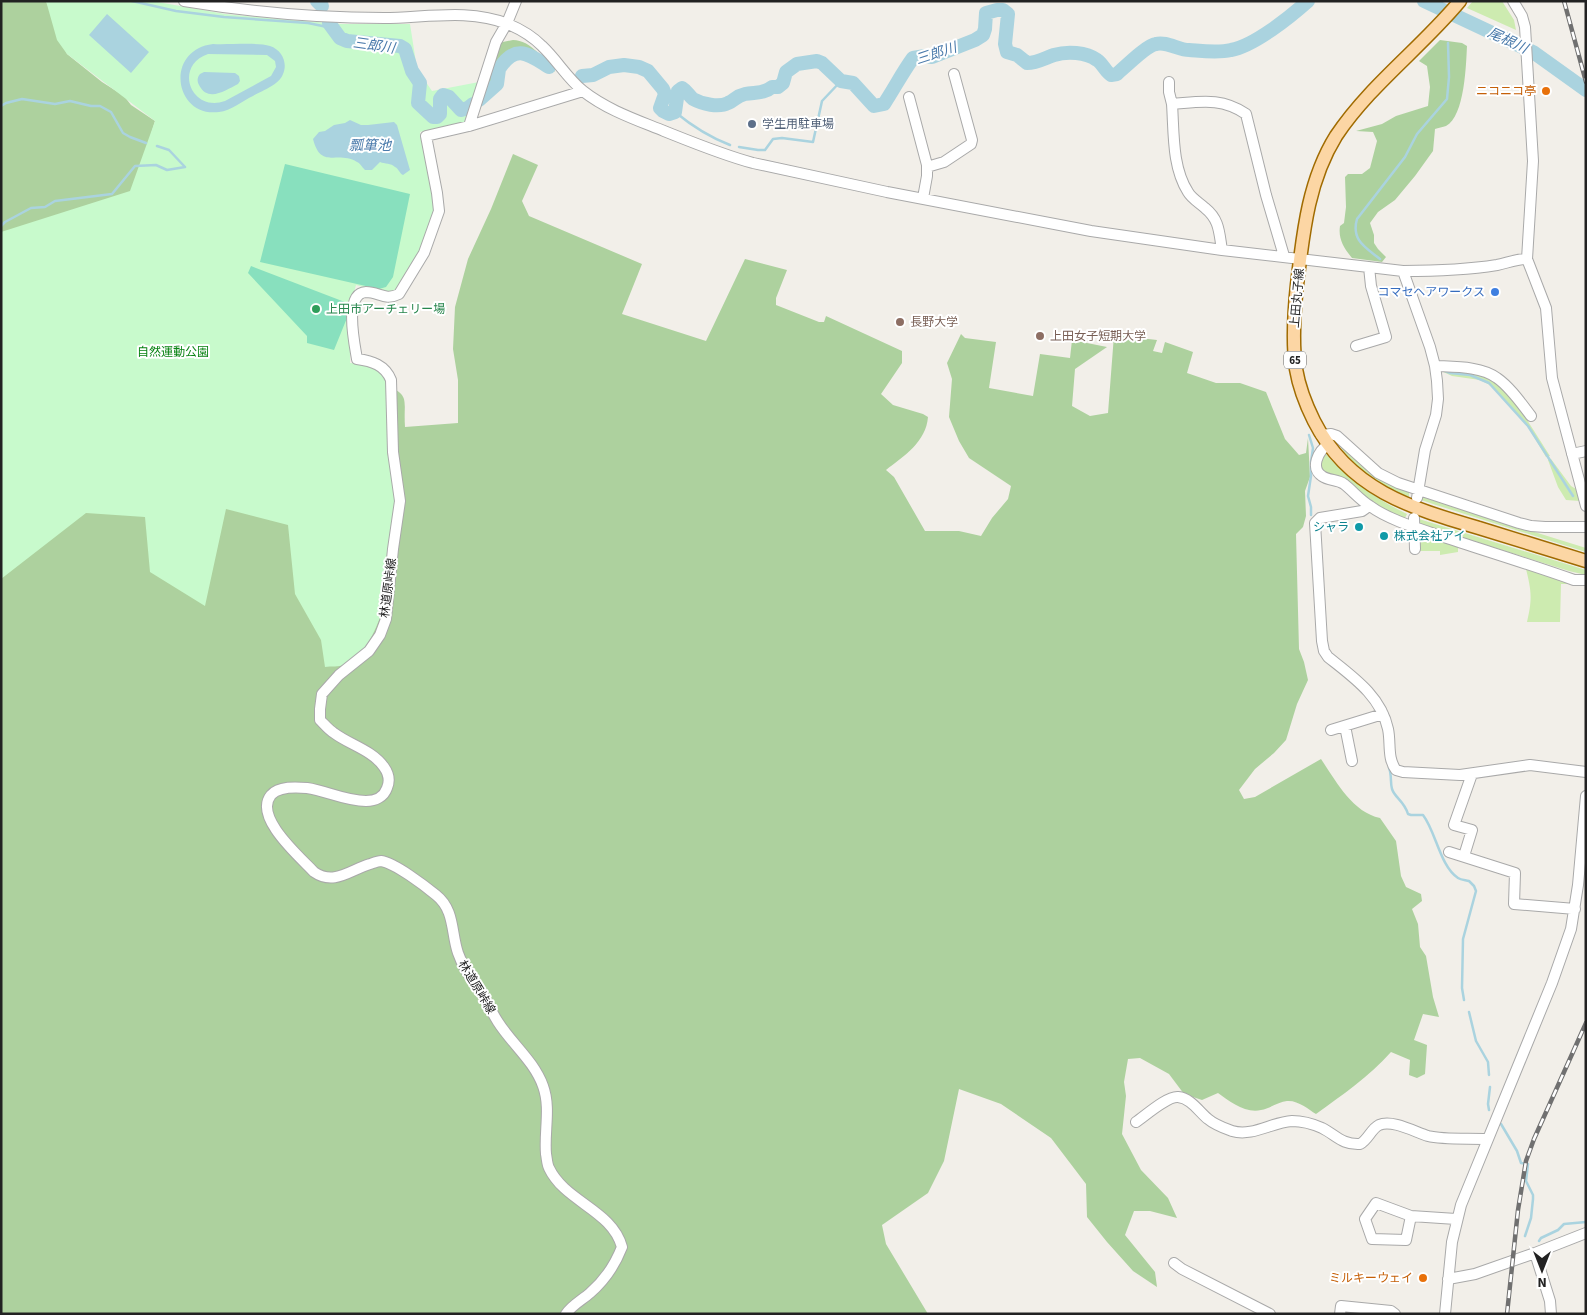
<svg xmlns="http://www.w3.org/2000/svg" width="1587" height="1315" font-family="'Source Sans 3','Noto Sans JP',sans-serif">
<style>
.grass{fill:#cdebb0}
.forest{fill:#add19e}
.park{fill:#c8facc}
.pitch{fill:#88e0be}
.water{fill:#aad3df;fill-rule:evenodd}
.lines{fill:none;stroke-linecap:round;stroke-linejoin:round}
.stream{stroke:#aad3df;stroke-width:2.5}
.river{stroke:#aad3df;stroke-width:14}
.minor-casing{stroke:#a9a9a9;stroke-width:12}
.major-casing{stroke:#a06b00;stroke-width:15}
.minor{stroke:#fff;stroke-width:10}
.major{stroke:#fcd6a4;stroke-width:12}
.rail-casing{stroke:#707070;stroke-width:4.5}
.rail{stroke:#fff;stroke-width:2.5;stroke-dasharray:8;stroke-linecap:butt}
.food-dot{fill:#e8710a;stroke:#fff;stroke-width:2}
.service-dot{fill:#5c6f8a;stroke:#fff;stroke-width:2}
.shop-dot{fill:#3f7fe0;stroke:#fff;stroke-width:2}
.leisure-dot{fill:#2e9e5b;stroke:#fff;stroke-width:2}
.education-dot{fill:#8d6e63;stroke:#fff;stroke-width:2}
.culture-dot{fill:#0f9aa8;stroke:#fff;stroke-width:2}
.labels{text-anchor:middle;stroke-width:4;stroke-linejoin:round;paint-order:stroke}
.shield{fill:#fff;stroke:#646464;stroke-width:1}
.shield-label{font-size:11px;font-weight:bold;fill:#222}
.food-label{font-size:12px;fill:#c56008;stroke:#fff;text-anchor:end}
.service-label{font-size:12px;fill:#4e5e75;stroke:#fff;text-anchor:start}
.shop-label{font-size:12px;fill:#366cbe;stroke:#fff;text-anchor:end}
.street-label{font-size:12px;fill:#222;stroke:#fff}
.leisure-label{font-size:12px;fill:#27864d;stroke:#fff;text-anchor:start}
.education-label{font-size:12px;fill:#785e54;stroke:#fff;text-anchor:start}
.park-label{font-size:12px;fill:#0c8416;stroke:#fff}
.culture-label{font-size:12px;fill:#0d838f;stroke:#fff;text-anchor:end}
.water-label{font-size:14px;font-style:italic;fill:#4a7aab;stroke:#fff}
</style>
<rect width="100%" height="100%" fill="#f2efe9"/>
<path class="grass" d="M1473 1H1502L1514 20 1516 30 1467 8Z
M1439 370C1451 371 1475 371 1485 374 1505 380 1538 438 1550 456L1546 457 1528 427 1496 391 1488 384 1480 380 1452 376Z
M1337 442 1409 492V497C1380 485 1354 469 1337 442Z
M1324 452C1348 479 1374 498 1407 514L1405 518 1388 512 1328 475 1320 468V458Z
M1551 459 1571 486 1576 489 1580 501 1566 500 1558 487 1548 460Z
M1422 498H1426L1586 548V552L1436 505 1421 500Z
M1419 519 1586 570V575L1569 571 1419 524Z
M1420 532 1458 544V552L1440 555V551H1418L1417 535Z
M1525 565 1576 584H1561L1560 622H1527C1533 597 1531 589 1525 565Z"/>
<path class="forest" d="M5 1H46L67 54 102 82 124 96 131 105 155 121 124 224 382 383C412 396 403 398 405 427L458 423V380L453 349 455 307 468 259 491 209 513 154 538 165 522 201 529 216 642 264 622 314 706 341 745 259 787 270 776 298V305L819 322H824L826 316 902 351V363L881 394 893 405 923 414 928 417C926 442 904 456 886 470L894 477 925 531H959L981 536 992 518 1008 499 1011 486 969 458 959 441 949 417 952 379 947 363 961 334 965 338 996 342 989 388 1033 396 1040 354 1070 358 1072 340 1107 347 1075 369 1072 406 1090 416 1108 413 1114 335 1157 340 1153 351 1162 353 1165 342 1193 352 1187 373 1216 383H1240L1266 392 1285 439 1299 455 1306 453 1308 438 1310 477 1305 491 1306 516 1303 527 1296 534 1299 649 1304 662 1308 680 1297 704 1286 740 1274 753 1255 769 1239 790 1244 799 1255 797 1321 759C1336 781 1352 812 1380 818L1396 841 1401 876 1406 887 1421 894 1422 901 1412 909 1418 924 1420 947 1426 956 1433 997 1439 1017 1423 1014 1414 1040 1427 1045 1425 1074 1417 1078 1409 1075 1410 1060 1391 1052C1369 1077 1342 1095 1316 1114 1308 1109 1298 1100 1287 1101 1279 1102 1270 1108 1261 1110 1246 1114 1229 1101 1218 1093L1202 1100 1184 1094 1169 1074 1140 1058 1128 1059 1124 1082 1126 1096 1122 1134 1141 1170 1168 1198 1177 1218 1150 1211H1134L1125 1235 1155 1272 1157 1287 1133 1271 1107 1242 1087 1217 1086 1184 1051 1138 1001 1104 959 1089 944 1161 928 1193 882 1225 886 1244 928 1314H1V3Z
M513 40C531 40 544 60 555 72 549 70 542 68 536 65 523 57 518 51 504 64L503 84 501 87 479 104 498 43Z
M1440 40 1462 43 1467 46C1466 64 1465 116 1446 126 1443 127 1438 128 1435 129L1433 151 1415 176 1395 200 1378 212 1370 223 1374 235V243L1378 249 1386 257 1382 262 1352 258C1344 248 1338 239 1340 226L1344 223 1346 207 1345 177 1348 174H1362L1370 168 1377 141 1373 132 1356 131 1382 124 1396 116 1428 106 1430 87 1427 66 1419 61Z"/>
<path class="park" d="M46 1H152L225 14 278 19 342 24H410L417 69 432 91 479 82 467 122 420 132 435 199V211L421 252 397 291 386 293 356 285 351 304 350 363 367 364 379 370 388 383 387 452 397 493 382 612C375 631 365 657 344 665 339 667 331 666 325 667L321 640 295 594 288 525 226 509 205 606 150 572 145 517 86 513 1 579V232L130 191 155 121 67 54 57 40Z"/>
<path class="pitch" d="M285 164 410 194 393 277 386 287 379 289 260 262Z
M251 266 350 304 349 313 334 350 307 343V336L248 273Z"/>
<path class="water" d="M107 14 149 52 131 73 89 35Z
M213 44C228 45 258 42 270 46 282 50 288 63 283 74 279 85 263 90 253 96 242 101 231 111 219 112 174 118 164 50 213 44ZM208 54 267 55 275 61 276 67 271 76 225 101C191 113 173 66 208 54Z
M204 72 235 73 239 76 240 81 238 84C226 90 208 103 199 85 197 81 197 78 200 74Z
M350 120 361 125H368L394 122 397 125 410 170 403 175C399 173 399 169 395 167 391 163 385 164 380 162L372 170H365C362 167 360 163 357 162 337 150 321 170 313 139L319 132 325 131 334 125 345 123Z"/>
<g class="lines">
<path class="stream" d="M132 1 176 11 224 17 308 23 332 28
M1 106 6 103 22 99 55 104 70 101 91 106H100L111 112 123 133 130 137 146 143
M675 112C692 126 709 137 730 145
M157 146 169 150 185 167
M739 147 758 150H765L773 139 782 138 813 142 822 101 841 81
M1 226 5 222 31 208 45 207 55 201 112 194 135 166 156 165 167 170 185 167
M1380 259C1365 247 1351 240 1357 219L1405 157 1417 134 1447 99 1449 77 1448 43
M1443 370 1450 373 1470 375 1489 383 1528 426 1573 496
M1309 435 1313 448 1311 462V476L1308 496 1311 507V515
M1389 768C1392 775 1390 782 1392 789 1395 798 1404 801 1408 814L1411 815H1423C1436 832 1440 866 1458 878 1461 880 1465 880 1469 881L1474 886 1476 891 1463 939 1462 988 1464 1000
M1469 1012 1476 1041 1488 1062 1489 1075
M1489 1110 1488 1104 1490 1087
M1501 1124 1517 1151 1521 1163 1528 1164 1526 1181 1533 1195V1199L1531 1218 1525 1236
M1539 1241 1541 1238 1558 1230 1564 1224 1586 1222"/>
<path class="river" d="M317 1 322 6
M1424 1 1533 52 1586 90
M329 23 340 38 347 41 400 46 405 49 412 71 420 83 418 103 433 117H437L440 114V99L443 95 449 97 461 110 468 108 473 104
M582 76 593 75 609 67 624 65 639 67 648 71 663 89 665 94 660 108 663 111 669 114 675 112 678 91 682 88C687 91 689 96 693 99 702 104 719 108 728 103 735 100 736 96 745 94 755 92 764 94 772 87H778L783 83 786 72 797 64 817 61 822 63 841 81 853 83 874 106 884 104C894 89 902 73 913 58L925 56 932 57 975 40 983 35 985 29 986 13 997 10H1003L1008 14 1005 44 1007 52 1017 55 1027 63C1037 63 1045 58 1054 55 1067 51 1086 52 1097 60 1103 64 1105 71 1111 75L1117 74C1125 67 1147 45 1156 44 1166 41 1179 50 1189 50 1203 51 1218 53 1231 50 1254 46 1290 17 1308 1
M479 100 497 84 499 69C516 43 528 54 549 67"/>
<defs>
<path id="minor" d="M184 1C250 12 317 18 384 18 424 18 469 8 508 24 520 29 533 37 542 46 557 60 567 78 583 91 607 110 637 120 664 131 694 143 723 155 753 163L887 192 1091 231 1222 250 1403 271C1434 271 1466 270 1497 265 1507 263 1516 259 1527 259
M1513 1 1522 16 1525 27 1533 161 1527 259 1546 308 1552 378 1586 506
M1169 82V92L1172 104
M909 97 927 165V176L923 198
M469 126 496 42 507 23 516 1
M927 167 944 162 971 144 972 140 954 74
M1222 250C1219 233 1220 220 1205 208 1200 203 1192 199 1188 192 1172 167 1174 133 1172 104 1200 102 1221 97 1246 114L1266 195 1284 256
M1403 271 1430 347 1435 366 1437 381 1438 399 1436 415 1425 450 1417 498
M1356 346 1386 337 1371 286 1369 267
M1435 366C1454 367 1481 366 1497 378 1510 387 1521 403 1531 416
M1321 435 1331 434 1337 436 1378 473 1398 483 1519 523 1531 526 1545 527H1586
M1328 445C1318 451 1310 468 1322 476 1329 481 1337 479 1344 484 1353 491 1360 500 1370 506 1390 521 1424 530 1447 538 1489 552 1532 565 1574 580H1586
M1572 454 1586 451
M1369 506 1362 511 1320 518 1315 523 1322 641 1324 651 1328 657C1353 677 1381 696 1388 729 1391 743 1387 758 1396 770L1403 772 1460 775 1530 765 1586 772
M1414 518 1415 549
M1345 726 1352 761
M1331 730 1383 714
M1449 852 1515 873 1514 904 1575 909
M1464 856 1472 830 1454 825 1472 774
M1136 1122C1145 1116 1167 1096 1178 1097 1191 1098 1199 1112 1208 1119 1215 1125 1224 1128 1232 1131 1253 1137 1272 1122 1292 1121 1301 1121 1313 1124 1322 1128 1336 1135 1342 1145 1360 1144 1368 1140 1371 1129 1379 1125 1392 1119 1415 1132 1428 1136 1444 1140 1470 1138 1487 1139
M1411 1216 1406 1240 1372 1239 1365 1219 1376 1203 1411 1216 1456 1219
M1535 1253 1550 1301 1551 1314
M1174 1263 1182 1269 1270 1314
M1448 1279 1475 1274 1535 1253 1586 1233
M566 1314C572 1305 582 1300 590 1293 605 1280 615 1265 622 1247 612 1210 565 1202 549 1168 547 1164 547 1159 546 1154 544 1131 551 1108 543 1086 534 1061 512 1044 498 1022 491 1011 486 999 479 989 475 982 470 977 466 970 463 965 460 959 458 953 451 933 455 910 436 895 425 886 395 863 381 861 378 861 373 863 370 864 350 870 334 886 314 872 300 857 253 817 271 795 279 786 296 787 307 788 327 791 345 801 366 801 375 801 384 797 387 788 390 781 389 774 384 767 372 750 350 745 334 733 329 730 325 725 320 720V709L322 694 339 675 369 651 380 635 386 619 393 549 400 501 393 452 391 380C385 365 372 361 357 359 355 346 343 293 366 292 379 292 385 301 399 294L424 253 439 211 437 193 426 136 469 126 583 91
M1340 1314 1341 1306 1391 1311 1395 1314
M1445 1314 1452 1242 1461 1205 1552 983 1571 929 1578 885 1586 796"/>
<path id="major" d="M1460 1C1421 48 1370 85 1336 136 1308 181 1303 234 1297 285 1294 313 1292 341 1296 369 1299 387 1306 405 1314 421 1349 490 1411 508 1479 528 1515 539 1550 550 1586 561"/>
</defs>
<use href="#minor" class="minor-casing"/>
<use href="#major" class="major-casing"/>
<use href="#minor" class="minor"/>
<use href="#major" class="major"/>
<defs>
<path id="rail" d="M1564 1 1586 82
M1507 1314 1518 1210 1526 1161 1534 1139 1586 1023"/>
</defs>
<use href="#rail" class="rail-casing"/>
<use href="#rail" class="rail"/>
</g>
<g class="food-dot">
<circle cx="1546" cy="91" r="5"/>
<circle cx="1423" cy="1278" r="5"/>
</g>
<circle class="service-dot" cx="752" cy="124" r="5"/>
<circle class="shop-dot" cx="1495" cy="292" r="5"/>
<circle class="leisure-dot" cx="316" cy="309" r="5"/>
<g class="education-dot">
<circle cx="900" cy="322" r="5"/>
<circle cx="1040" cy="336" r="5"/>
</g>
<g class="culture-dot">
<circle cx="1359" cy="527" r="5"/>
<circle cx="1384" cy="536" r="5"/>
</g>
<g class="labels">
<rect class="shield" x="1284" y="351.5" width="22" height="17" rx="4"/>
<g class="shield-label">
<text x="1295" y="364">65</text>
</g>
<g class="food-label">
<text x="1536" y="95">ニコニコ亭</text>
<text x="1413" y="1282">ミルキーウェイ</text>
</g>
<g class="service-label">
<text x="762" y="128">学生用駐車場</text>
</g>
<g class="shop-label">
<text x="1485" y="296">コマセヘアワークス</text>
</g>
<g class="street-label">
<text transform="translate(1297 298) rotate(-85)" y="4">上田丸子線</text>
<text transform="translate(388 588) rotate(-83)" y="4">林道原峠線</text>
<text transform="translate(477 987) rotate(59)" y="4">林道原峠線</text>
</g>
<g class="leisure-label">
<text x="326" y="313">上田市アーチェリー場</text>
</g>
<g class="education-label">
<text x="910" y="326">長野大学</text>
<text x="1050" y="340">上田女子短期大学</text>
</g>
<g class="park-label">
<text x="173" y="356">自然運動公園</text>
</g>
<g class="culture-label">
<text x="1349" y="531">シャラ</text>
<text x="1394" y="540" text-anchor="start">株式会社アイ</text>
</g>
<g class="water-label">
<text transform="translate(1508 40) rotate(25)" y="5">尾根川</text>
<text transform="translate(374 45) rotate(8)" y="5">三郎川</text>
<text transform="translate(936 53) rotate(-18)" y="5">三郎川</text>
<text x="370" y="150">瓢箪池</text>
</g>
</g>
<rect width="1587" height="1315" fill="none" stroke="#222222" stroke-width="5"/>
<g transform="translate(1542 1270) rotate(180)" stroke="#ffffff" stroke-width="4" paint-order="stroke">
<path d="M0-4L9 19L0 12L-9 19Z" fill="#222222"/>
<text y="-8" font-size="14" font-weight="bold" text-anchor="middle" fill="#222222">N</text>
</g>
</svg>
